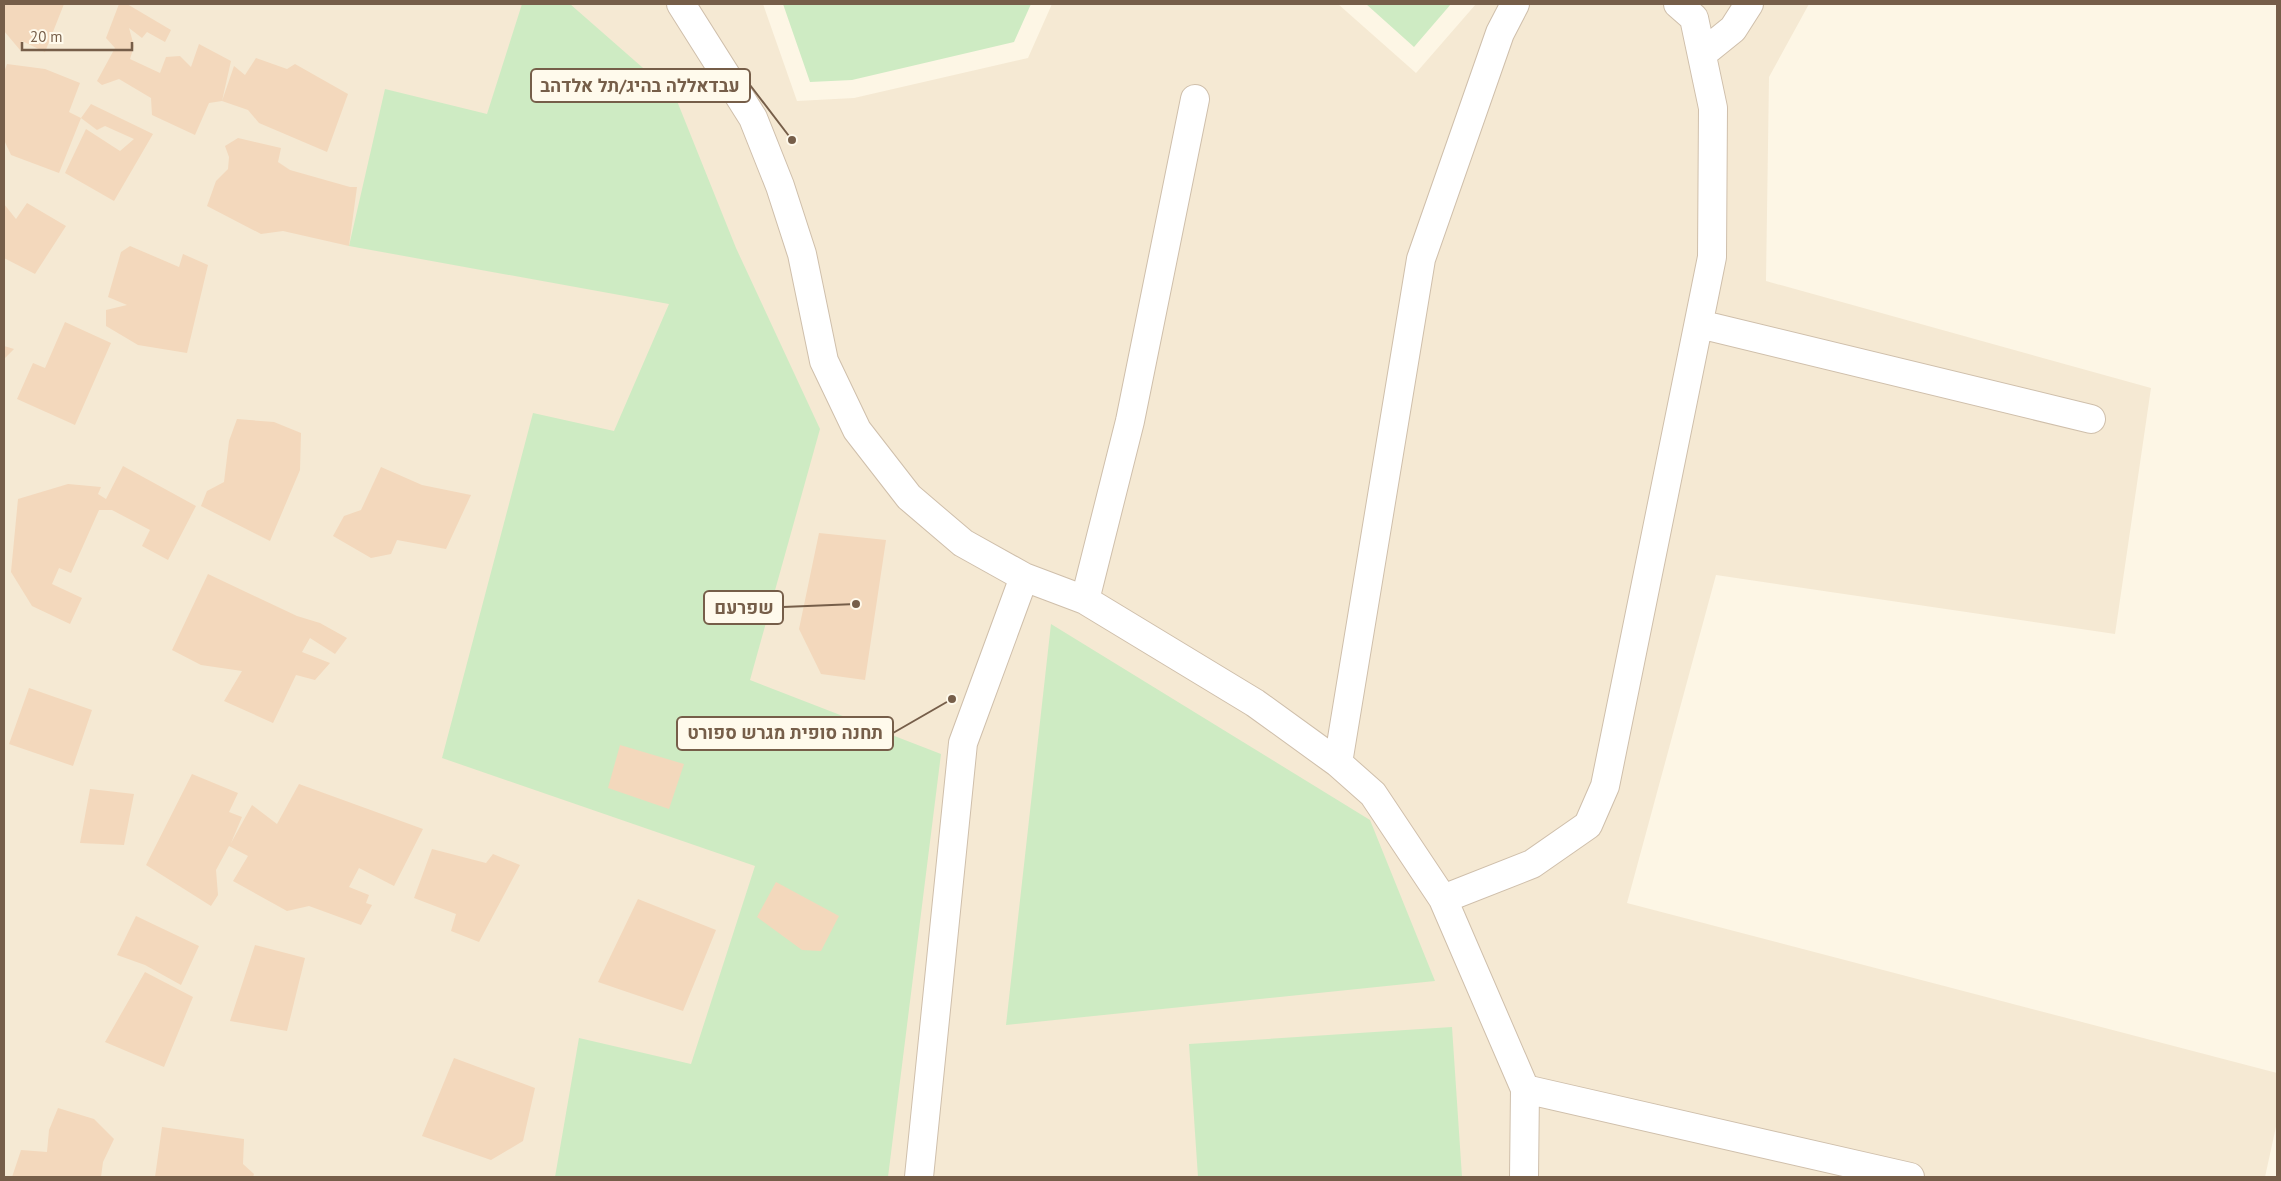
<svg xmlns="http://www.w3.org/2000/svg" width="2281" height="1181" font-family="'PT Sans',Heebo,sans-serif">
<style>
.residential{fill:#f5e9d3}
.green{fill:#ceebc3}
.building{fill:#f3d8bc}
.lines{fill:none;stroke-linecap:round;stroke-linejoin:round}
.street-casing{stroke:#cfbfab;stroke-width:30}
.street{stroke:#fff;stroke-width:28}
.leader{fill:none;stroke:#765e49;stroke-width:2}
.callout-dot{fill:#765e49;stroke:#fffaec;stroke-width:2}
.callout{fill:#fffaec;stroke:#765e49;stroke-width:2}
.callout-label{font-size:18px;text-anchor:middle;font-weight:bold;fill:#765e49}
</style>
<rect width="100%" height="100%" fill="#fdf6e5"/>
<path class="residential" d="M4 4H763L797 101 854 98 1028 58 1052 4H1338L1416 73 1476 4H1809L1769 77 1766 281 2151 388 2115 634 1716 575 1627 903 2277 1073V1122L2265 1177H4Z"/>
<path class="green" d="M522 4H570L675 96 736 248 820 429 750 680 941 754 888 1177H555L579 1038 691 1064 755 866 442 758 533 413 614 431 669 304 349 246 385 89 487 114Z
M783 4H1031L1014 42 852 80 810 82Z
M1366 4H1451L1414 47Z
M1051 624 1370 820 1435 981 1006 1025Z
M1452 1027 1462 1177H1198L1189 1044Z"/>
<path class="building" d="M4 4H64L45 52 22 41 20 50 4 31Z
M119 4H127L171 30 165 42 147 32 142 38 129 28 134 46 130 59 160 73 166 57 180 56 191 67 199 44 231 61 222 101 209 103 195 135 152 115 151 98 119 79 102 85 97 81 115 48 106 38Z
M256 58 287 69 295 64 348 94 327 152 259 123 248 110 222 101 234 66 245 75Z
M7 64 45 69 80 83 69 112 81 118 91 104 153 134 114 201 65 173 86 129 120 151 134 139 105 126 97 130 81 118 59 173 11 155 4 140V72Z
M238 138 281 148 278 162 290 170 350 187H357L349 246 283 231 261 234 207 206 216 181 228 169 229 157 225 146Z
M27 203 66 226 35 274 4 258V204L16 219Z
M130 246 179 267 183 254 208 265 187 353 138 345 106 326V310L127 305 108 297 121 252Z
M65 322 111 343 75 425 17 399 33 363 45 368Z
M4 346 14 349 4 359Z
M237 419 274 422 301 433 300 470 270 541 201 506 207 491 224 482 229 441Z
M123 466 196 506 168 560 142 546 150 530 112 510H99L71 573 59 568 52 584 82 598 70 624 32 606 11 572 18 499 68 484 101 487 98 494 106 499Z
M381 467 422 485 471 495 446 549 397 540 391 554 371 558 333 536 344 516 361 510Z
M819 533 886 540 865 680 821 674 799 629Z
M208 574 297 616 320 623 347 638 335 654 310 638 302 652 330 663 315 680 296 675 273 723 224 701 242 671 201 665 172 650Z
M29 688 92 710 73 766 9 744Z
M620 745 684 764 669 809 608 788Z
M192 774 238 793 229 812 242 817 231 843 252 805 277 824 299 784 423 829 394 886 359 868 349 887 369 895 366 903 372 905 361 925 309 906 287 911 233 881 248 856 229 846 216 870 218 895 211 906 146 865Z
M90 789 134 794 124 845 80 843Z
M432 849 486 863 493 854 520 865 479 942 451 931 456 914 414 898Z
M776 882 839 916 821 951 802 950 757 917Z
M638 899 716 930 683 1011 598 982Z
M136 916 199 946 181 985 145 965 117 955Z
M255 945 305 958 287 1031 230 1021Z
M145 972 193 997 164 1067 105 1042Z
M454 1058 535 1088 523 1141 491 1160 422 1136Z
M58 1108 94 1119 114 1139 103 1162 101 1177H12L21 1150 47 1152 49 1130Z
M162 1127 244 1139 243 1164 254 1174 253 1177H155Z"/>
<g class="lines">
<defs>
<path id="street" d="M681 4 753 118 780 186 802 254 824 361 857 430 909 497 963 543 1024 577 1085 600 1255 703 1338 763 1373 794 1443 899 1525 1089 1524 1177
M1702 54 1733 29 1749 4
M1699 324 2091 419
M1085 600 1130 421 1195 99
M1338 763 1421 259 1500 33 1515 4
M1443 899 1532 864 1588 825 1605 786 1712 257 1713 108 1694 18 1678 4
M1525 1089 1910 1177
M919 1177 963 743 1024 577"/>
</defs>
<use href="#street" class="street-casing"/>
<use href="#street" class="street"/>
</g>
<path class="leader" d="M792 140L750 85M856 604L783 607M952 699L893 733"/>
<g class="callout-dot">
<circle cx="792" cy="140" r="5"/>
<circle cx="856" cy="604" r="5"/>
<circle cx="952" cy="699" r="5"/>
</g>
<g class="callout">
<rect x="531" y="69" width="219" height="33" rx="5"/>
<rect x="704" y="591" width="79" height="33" rx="5"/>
<rect x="677" y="717" width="216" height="33" rx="5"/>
</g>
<g class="callout-label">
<text x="640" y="92">עבדאללה בהיג/תל אלדהב</text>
<text x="744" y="614">שפרעם</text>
<text x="785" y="739">תחנה סופית מגרש ספורט</text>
</g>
<rect width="2281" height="1181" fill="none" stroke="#765e49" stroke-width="10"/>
<path d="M22 42v8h110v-8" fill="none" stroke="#765e49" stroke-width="2.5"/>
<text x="30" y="42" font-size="15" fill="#765e49" stroke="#fffaec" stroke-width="4" paint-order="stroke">20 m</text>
</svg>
